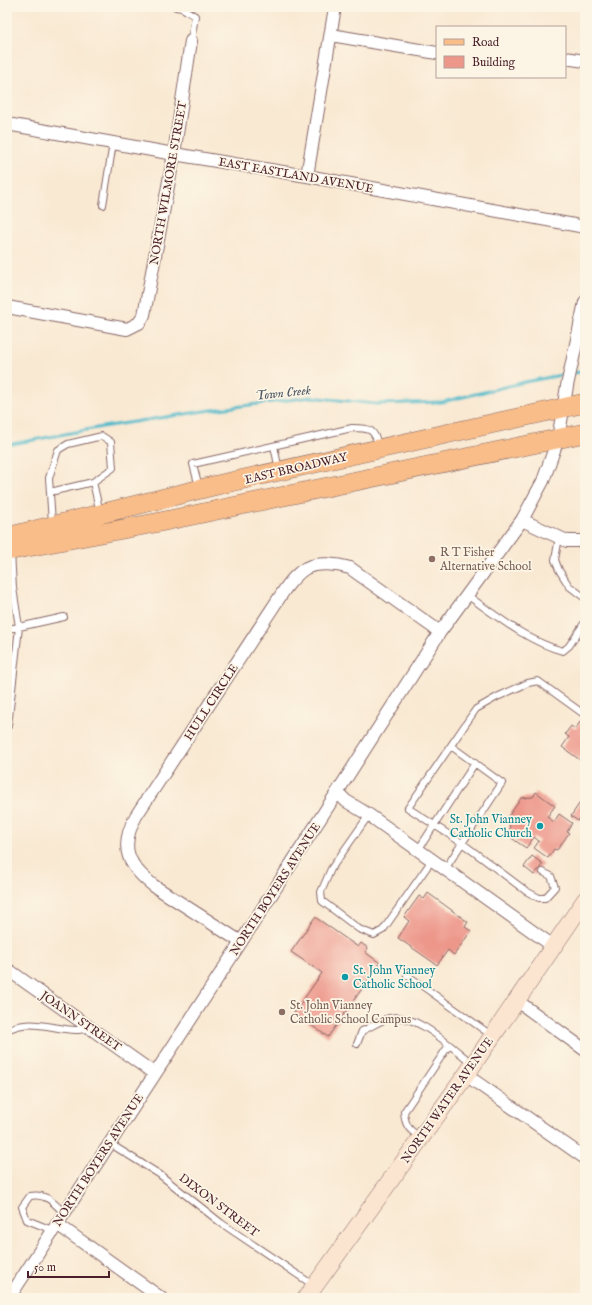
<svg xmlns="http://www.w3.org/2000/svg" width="592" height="1305" font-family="'IM FELL English',serif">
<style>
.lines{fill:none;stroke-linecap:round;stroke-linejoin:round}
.stream{stroke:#4fbacb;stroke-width:3}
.building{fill:#ed968a}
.service-casing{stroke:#876666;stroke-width:8}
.minor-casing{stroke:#876666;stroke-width:14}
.secondary-casing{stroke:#876666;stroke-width:18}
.primary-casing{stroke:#876666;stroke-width:20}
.service{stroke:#fff;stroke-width:6}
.minor{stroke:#fff;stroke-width:12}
.secondary{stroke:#fce5d0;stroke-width:17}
.primary{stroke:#f8bd89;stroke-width:19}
.education-dot{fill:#8d6e63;stroke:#fcf5e5;stroke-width:1.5}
.culture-dot{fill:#0f9aa8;stroke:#fcf5e5;stroke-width:1.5}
.labels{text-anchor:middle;stroke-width:3.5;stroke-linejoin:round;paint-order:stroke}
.street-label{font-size:12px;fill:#4a1f2b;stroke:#fcf5e5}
.education-label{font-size:12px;fill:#785e54;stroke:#fcf5e5;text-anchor:start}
.culture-label{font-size:12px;fill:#0d838f;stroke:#fcf5e5;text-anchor:end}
.water-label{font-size:13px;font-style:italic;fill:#4c5563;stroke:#fcf5e5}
</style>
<rect width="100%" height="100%" fill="#fcf5e5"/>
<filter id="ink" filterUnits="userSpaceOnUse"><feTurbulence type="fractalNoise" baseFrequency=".025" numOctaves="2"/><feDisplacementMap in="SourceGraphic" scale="8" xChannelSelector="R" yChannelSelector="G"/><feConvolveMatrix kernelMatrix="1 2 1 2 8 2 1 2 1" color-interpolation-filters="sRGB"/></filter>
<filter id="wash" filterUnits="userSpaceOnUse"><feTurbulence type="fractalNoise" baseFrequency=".012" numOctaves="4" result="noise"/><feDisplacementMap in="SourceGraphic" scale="16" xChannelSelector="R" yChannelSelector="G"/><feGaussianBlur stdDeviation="0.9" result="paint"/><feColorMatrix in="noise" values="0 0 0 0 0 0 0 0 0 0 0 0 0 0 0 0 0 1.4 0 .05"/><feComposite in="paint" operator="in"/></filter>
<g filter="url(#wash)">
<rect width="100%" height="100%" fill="#f9e9d3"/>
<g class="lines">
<path class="stream" d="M574 373 585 371
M7 445 102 427 204 411 311 397 376 404 442 402 525 382 566 374"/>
</g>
<g id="blocks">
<path class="building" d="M583 718 585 720V753L580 760 562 747 569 737 565 734 571 726 575 729Z
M536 792 555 806 547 817 554 822 559 814 572 823 567 832 569 833 557 850 554 849 548 858 534 848 539 841 534 837 526 848 507 835 510 829 508 817 521 798 533 797Z
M585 795V821L580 818 578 821 571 816Z
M532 856 543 864 534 875 524 867Z
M428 893 468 922 465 927 471 931 454 955 448 950 437 965 398 938 409 921 404 917 419 896 424 899Z
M315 917 358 947 361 943 368 948 365 952 380 963 328 1037 294 1013 322 973 291 952Z"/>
</g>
</g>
<g filter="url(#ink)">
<use href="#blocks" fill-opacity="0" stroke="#876666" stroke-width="1"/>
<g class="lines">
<defs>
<path id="service" d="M176 7 182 8 195 16 191 41
M103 205 113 143
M274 446 279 470
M199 487 193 464 352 428C371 428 374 429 379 447
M50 492 93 482
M52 523 49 478 58 450 68 444 102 436 111 442 113 468 93 482 100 513
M559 537 555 560 559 570 569 586 585 598
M11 552 13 588 19 627 64 617
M467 595C495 615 530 643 563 651L569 646 585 622
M7 629 19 627 8 726H7
M369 815 331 869 321 892 322 901 359 929 374 935 383 930 432 860
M418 850 475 763
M445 869 502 783 451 746
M543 872 551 876 555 887 545 898H539L526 891 462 843 408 808 476 709 497 697 528 683 538 681 585 715
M407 975 491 1035
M7 1030C30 1018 52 1029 76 1030 80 1030 84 1029 88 1029
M357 1044 362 1031C371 1027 380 1020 390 1018 415 1011 453 1049 472 1063
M419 1137C409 1129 405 1126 404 1112L449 1045
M109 1143 159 1174 221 1223 313 1285
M52 1230 27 1220 22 1207 30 1196C46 1193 53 1202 64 1213"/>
<path id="minor" d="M331 35 437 53
M565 58 585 61
M7 124 174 154 307 176 585 227
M307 176 335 7
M7 307 127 329 139 323 144 315 174 154 191 41
M522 520 567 541H585
M337 792 346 801 369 815 553 946
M241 942 154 886C127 865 119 847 136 816L285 589C291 581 297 573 306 568 318 562 337 564 350 568L440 632
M7 969 155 1074
M516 1000 585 1050
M466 1075 585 1158
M57 1224 161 1298
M9 1298 241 942 440 632 522 520 543 481 558 439 567 386 585 302"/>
<path id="secondary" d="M306 1298 466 1075 585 900"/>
<path id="primary" d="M7 537 217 485 585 403
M7 551 160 522 585 433"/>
</defs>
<use href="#service" class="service-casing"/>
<use href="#minor" class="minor-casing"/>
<use href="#secondary" class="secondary-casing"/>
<use href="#primary" class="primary-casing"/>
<use href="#service" class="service"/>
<use href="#minor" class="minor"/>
<use href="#secondary" class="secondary"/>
<use href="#primary" class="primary"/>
</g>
</g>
<g class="education-dot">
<circle cx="432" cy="559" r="4"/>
<circle cx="282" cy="1012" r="4"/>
</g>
<g class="culture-dot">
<circle cx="540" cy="826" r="4"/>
<circle cx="345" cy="977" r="4"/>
</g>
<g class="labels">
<g class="street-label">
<text transform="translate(296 175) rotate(10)" y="4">EAST EASTLAND AVENUE</text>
<text transform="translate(168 183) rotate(-80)" y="4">NORTH WILMORE STREET</text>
<text transform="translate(296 468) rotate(-13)" y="4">EAST BROADWAY</text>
<text transform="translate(211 702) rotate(-57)" y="4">HULL CIRCLE</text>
<text transform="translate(275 889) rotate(-57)" y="4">NORTH BOYERS AVENUE</text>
<text transform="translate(81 1021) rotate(35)" y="4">JOANN STREET</text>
<text transform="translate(447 1100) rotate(-55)" y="4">NORTH WATER AVENUE</text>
<text transform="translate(98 1160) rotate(-57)" y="4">NORTH BOYERS AVENUE</text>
<text transform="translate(219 1205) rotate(37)" y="4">DIXON STREET</text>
</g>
<g class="education-label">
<text x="440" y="556">R T Fisher<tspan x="440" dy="14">Alternative School</tspan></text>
<text x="290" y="1009">St. John Vianney<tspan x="290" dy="14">Catholic School Campus</tspan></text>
</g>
<g class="culture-label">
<text x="532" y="823">St. John Vianney<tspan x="532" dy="14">Catholic Church</tspan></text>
<text x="353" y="974" text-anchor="start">St. John Vianney<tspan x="353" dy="14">Catholic School</tspan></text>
</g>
<g class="water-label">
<text transform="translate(283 392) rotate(-6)" y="5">Town Creek</text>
</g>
</g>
<rect width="592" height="1305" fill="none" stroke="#fcf5e5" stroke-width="24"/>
<rect x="436" y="26" width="130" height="52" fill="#fcf5e5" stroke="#b59f9b"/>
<rect x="444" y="39" width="20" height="6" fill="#f8bd89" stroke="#b59f9b"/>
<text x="472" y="46" font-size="12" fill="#4a1f2b">Road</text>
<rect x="444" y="56" width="20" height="12" fill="#ed968a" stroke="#b59f9b"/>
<text x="472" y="66" font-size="12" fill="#4a1f2b">Building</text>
<path d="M28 1271v6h81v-6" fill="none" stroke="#4a1f2b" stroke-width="2"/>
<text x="34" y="1271" font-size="12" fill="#4a1f2b" stroke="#fcf5e5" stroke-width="3" paint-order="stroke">50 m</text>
</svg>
